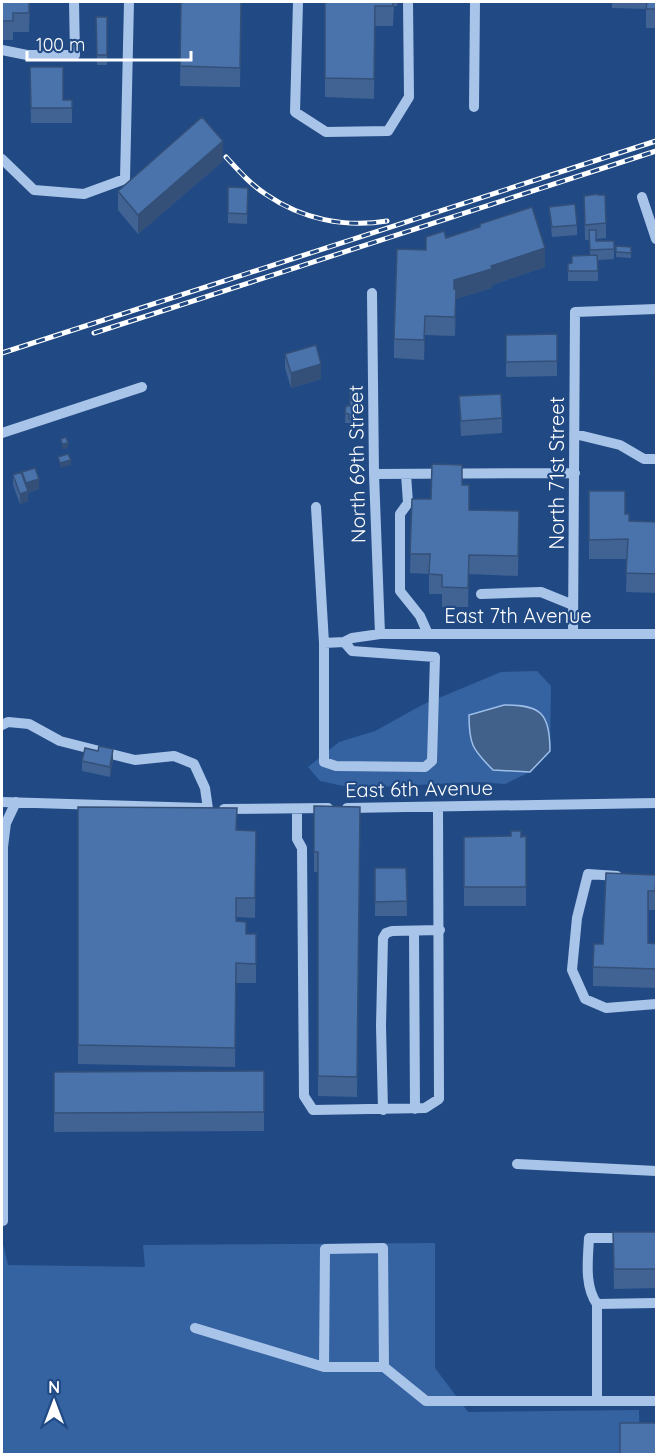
<svg xmlns="http://www.w3.org/2000/svg" width="658" height="1456" font-family="Quicksand,sans-serif">
<style>
.green{fill:#3563a1}
.water{fill:#42618a;stroke:#9dbfea;stroke-width:1.5}
.lines{fill:none;stroke-linecap:round;stroke-linejoin:round}
.minor{stroke:#a9c4e9;stroke-width:10}
.rail-casing{stroke:#fff;stroke-width:5}
.rail{stroke:#214a84;stroke-width:3;stroke-dasharray:9;stroke-linecap:butt}
.wall{fill:#406394}
.shaded-wall{fill:#345078}
.building{fill:#4a73ac;stroke:#345078;stroke-width:1.5}
.labels{text-anchor:middle;stroke-width:4.5;stroke-linejoin:round;paint-order:stroke}
.street-label{font-size:20px;fill:#fff;stroke:#214a84}
</style>
<rect width="100%" height="100%" fill="#214a84"/>
<path class="green" d="M537 671 551 686 550 751 530 772 505 784 478 782 353 788 320 781 308 767 339 742 375 731 422 705 501 672Z
M2 1240 8 1265 145 1267 143 1245 435 1243V1368L468 1412 639 1410 640 1454H2Z"/>
<path class="water" d="M504 705C541 705 550 713 550 751L530 772 493 770C472 749 469 744 469 715Z"/>
<g class="lines">
<path class="minor" d="M298 2 295 112 326 132 388 131 409 97 408 2
M2 50 27 55H75L74 2
M474 107 475 2
M2 159 34 190 84 194 125 179 129 2
M642 197 656 239
M372 293 374 474 380 634
M2 433 142 387
M575 434 620 445 644 459H656
M374 474 575 473
M406 474 408 503 400 514V591L420 616 428 634
M316 507 324 643
M481 594 541 592 573 605
M573 634 575 312 656 309
M344 642 352 651 435 657 432 761 425 767 336 766 324 762V643L344 642 352 638 380 634H656
M2 725 8 722 29 724 60 741 135 760 174 756 194 764 205 788 208 809
M2 802 202 808
M347 808 656 803
M224 809 328 808
M297 809V839L302 848 304 1096 313 1110 425 1108 439 1099 438 807
M617 876 588 874 577 918 572 970 585 999 606 1008 656 1004
M414 931 415 1109
M383 1110 381 1026 383 938 386 933 392 931 440 930
M517 1164 656 1171
M3 1221V847L6 823 16 802
M597 1304C584 1286 588 1259 589 1238H625
M195 1328 324 1367
M384 1367H324L325 1249 383 1248 384 1367 426 1401H656
M597 1401V1304L656 1303"/>
<defs>
<path id="rail" d="M226 157C238 170 251 185 267 195 302 219 345 228 387 221
M94 333 656 151
M2 353 656 141"/>
</defs>
<use href="#rail" class="rail-casing"/>
<use href="#rail" class="rail"/>
</g>
<path class="wall" d="M2 2H30L29 32H13V40H2Z
M181 2H241L240 87 180 86Z
M325 2H398L397 6H394L393 26H375L374 99 325 97Z
M612 2H657V28H646V9L612 8Z
M96 17H107V65H97Z
M30 67 63 100H72V123H31Z
M223 161 138 234 118 210V191Z
M228 187 248 188 247 224 228 223Z
M584 196 606 223V238L596 239V241H614V259L598 260V281H568V264L572 263 590 255V240H585Z
M549 207 577 225V235L552 237Z
M480 224 545 267 492 285V288L456 299 455 336 425 335 424 360 394 358V339L426 250 446 238 480 227Z
M616 246 631 247V258L616 257Z
M557 334V376L506 377V335Z
M285 354 321 379 291 388 285 368Z
M356 386 355 429H349V423H345L346 406H350Z
M459 396 502 418V433L461 436Z
M22 472 39 489 28 493V501L20 504 13 485V475L22 477Z
M462 485 469 510 519 511 518 576 469 574 468 607H442V594H429V574L410 573 412 499H431Z
M589 491 625 514 629 521 657 522V593L626 592 627 559H589Z
M113 759 110 777 82 771V761Z
M314 806 360 807 357 1097 318 1096V872H314Z
M78 807 237 830 256 831 255 918 236 917V921L246 934H256V983H236L235 1067 78 1064Z
M526 836V906H464V837Z
M375 868H406L407 916H375Z
M656 875 655 910H648V943L657 944V988L593 986V967L603 944Z
M264 1071V1131L54 1132V1072Z
M613 1232H657V1288L614 1289Z"/>
<path class="shaded-wall" d="M223 141V161L138 234V215Z
M545 248V267L492 285V288L456 299 455 336 454 280 491 266Z
M425 316V335L424 360V340Z
M321 364V379L291 388V373Z
M68 443V448L62 449V444Z
M71 460V465L60 468V463Z
M39 479V489L28 493V501L20 504V494L26 492V483Z
M113 749V759L110 777V767Z"/>
<path class="building" d="M2 2H29V13H13V21H2Z
M181 2H241L240 68 180 66Z
M325 2H393V6H375L374 79 325 78Z
M647 2H657V9H646Z
M96 17H107V55H97Z
M30 67H63V100H72V108H31Z
M202 117 223 141 138 215 118 191Z
M228 187 248 188 247 214 228 213Z
M598 194V195H605L606 223 585 225 584 196Z
M575 204 577 225 552 227 549 207Z
M532 207 545 248 491 266 492 269 454 280V289L456 290 455 317 425 316 424 340 394 339 397 249 426 250V237L444 231 446 238 480 227V224Z
M589 230H596V241H614V249L590 250Z
M616 246 631 247V253L616 252Z
M597 255 598 271H568V264L572 263V256Z
M557 334V361L506 362V335Z
M316 345 321 364 291 373 285 354Z
M655 372H657V398Z
M350 386H356L355 419H349V414L345 413 346 406H350Z
M501 394 502 418 461 421 459 396Z
M66 437 68 443 62 444 61 439Z
M68 454 71 460 60 463 58 457Z
M432 464 462 465V485H469V510L519 511 518 556 469 555 468 588 442 587V575L429 574 430 554H410L412 499H431Z
M35 468 39 479 26 483 22 472Z
M21 472 28 491 20 494 13 475Z
M589 491H625V514H629V521L657 522V574L626 573 628 539 589 540Z
M99 746 113 749 110 767 82 761 85 748 98 751Z
M314 806 360 807 357 1077 318 1076V852H314Z
M78 807 237 808 236 830 256 831 255 898H236V921L246 922V934H256V964L236 963 235 1048 78 1045Z
M511 831H521V837L526 836V887H464V837L511 836Z
M375 868H406L407 901 375 902Z
M606 873 656 875 655 891H648V943L657 944V969L593 967 594 944H603Z
M264 1071V1112L54 1113V1072Z
M613 1232H657V1269H614Z
M620 1423H657V1455H620Z"/>
<g class="labels">
<g class="street-label">
<text transform="translate(357 464) rotate(-91)" y="7">North 69th Street</text>
<text transform="translate(557 473) rotate(-90)" y="7">North 71st Street</text>
<text x="518" y="623">East 7th Avenue</text>
<text transform="translate(419 789) rotate(-1)" y="7">East 6th Avenue</text>
</g>
</g>
<rect width="658" height="1456" fill="none" stroke="#ffffff" stroke-width="6"/>
<g transform="translate(54 1402)" stroke="#214a84" stroke-width="4.5" paint-order="stroke">
<path d="M0-4.5L10 22L0 15L-10 22Z" fill="#ffffff"/>
<text y="-9" font-size="16" font-weight="bold" text-anchor="middle" fill="#ffffff">N</text>
</g>
<path d="M27 51v9h164v-9" fill="none" stroke="#ffffff" stroke-width="3"/>
<text x="36" y="51" font-size="18" fill="#ffffff" stroke="#214a84" stroke-width="4.5" paint-order="stroke">100 m</text>
</svg>
